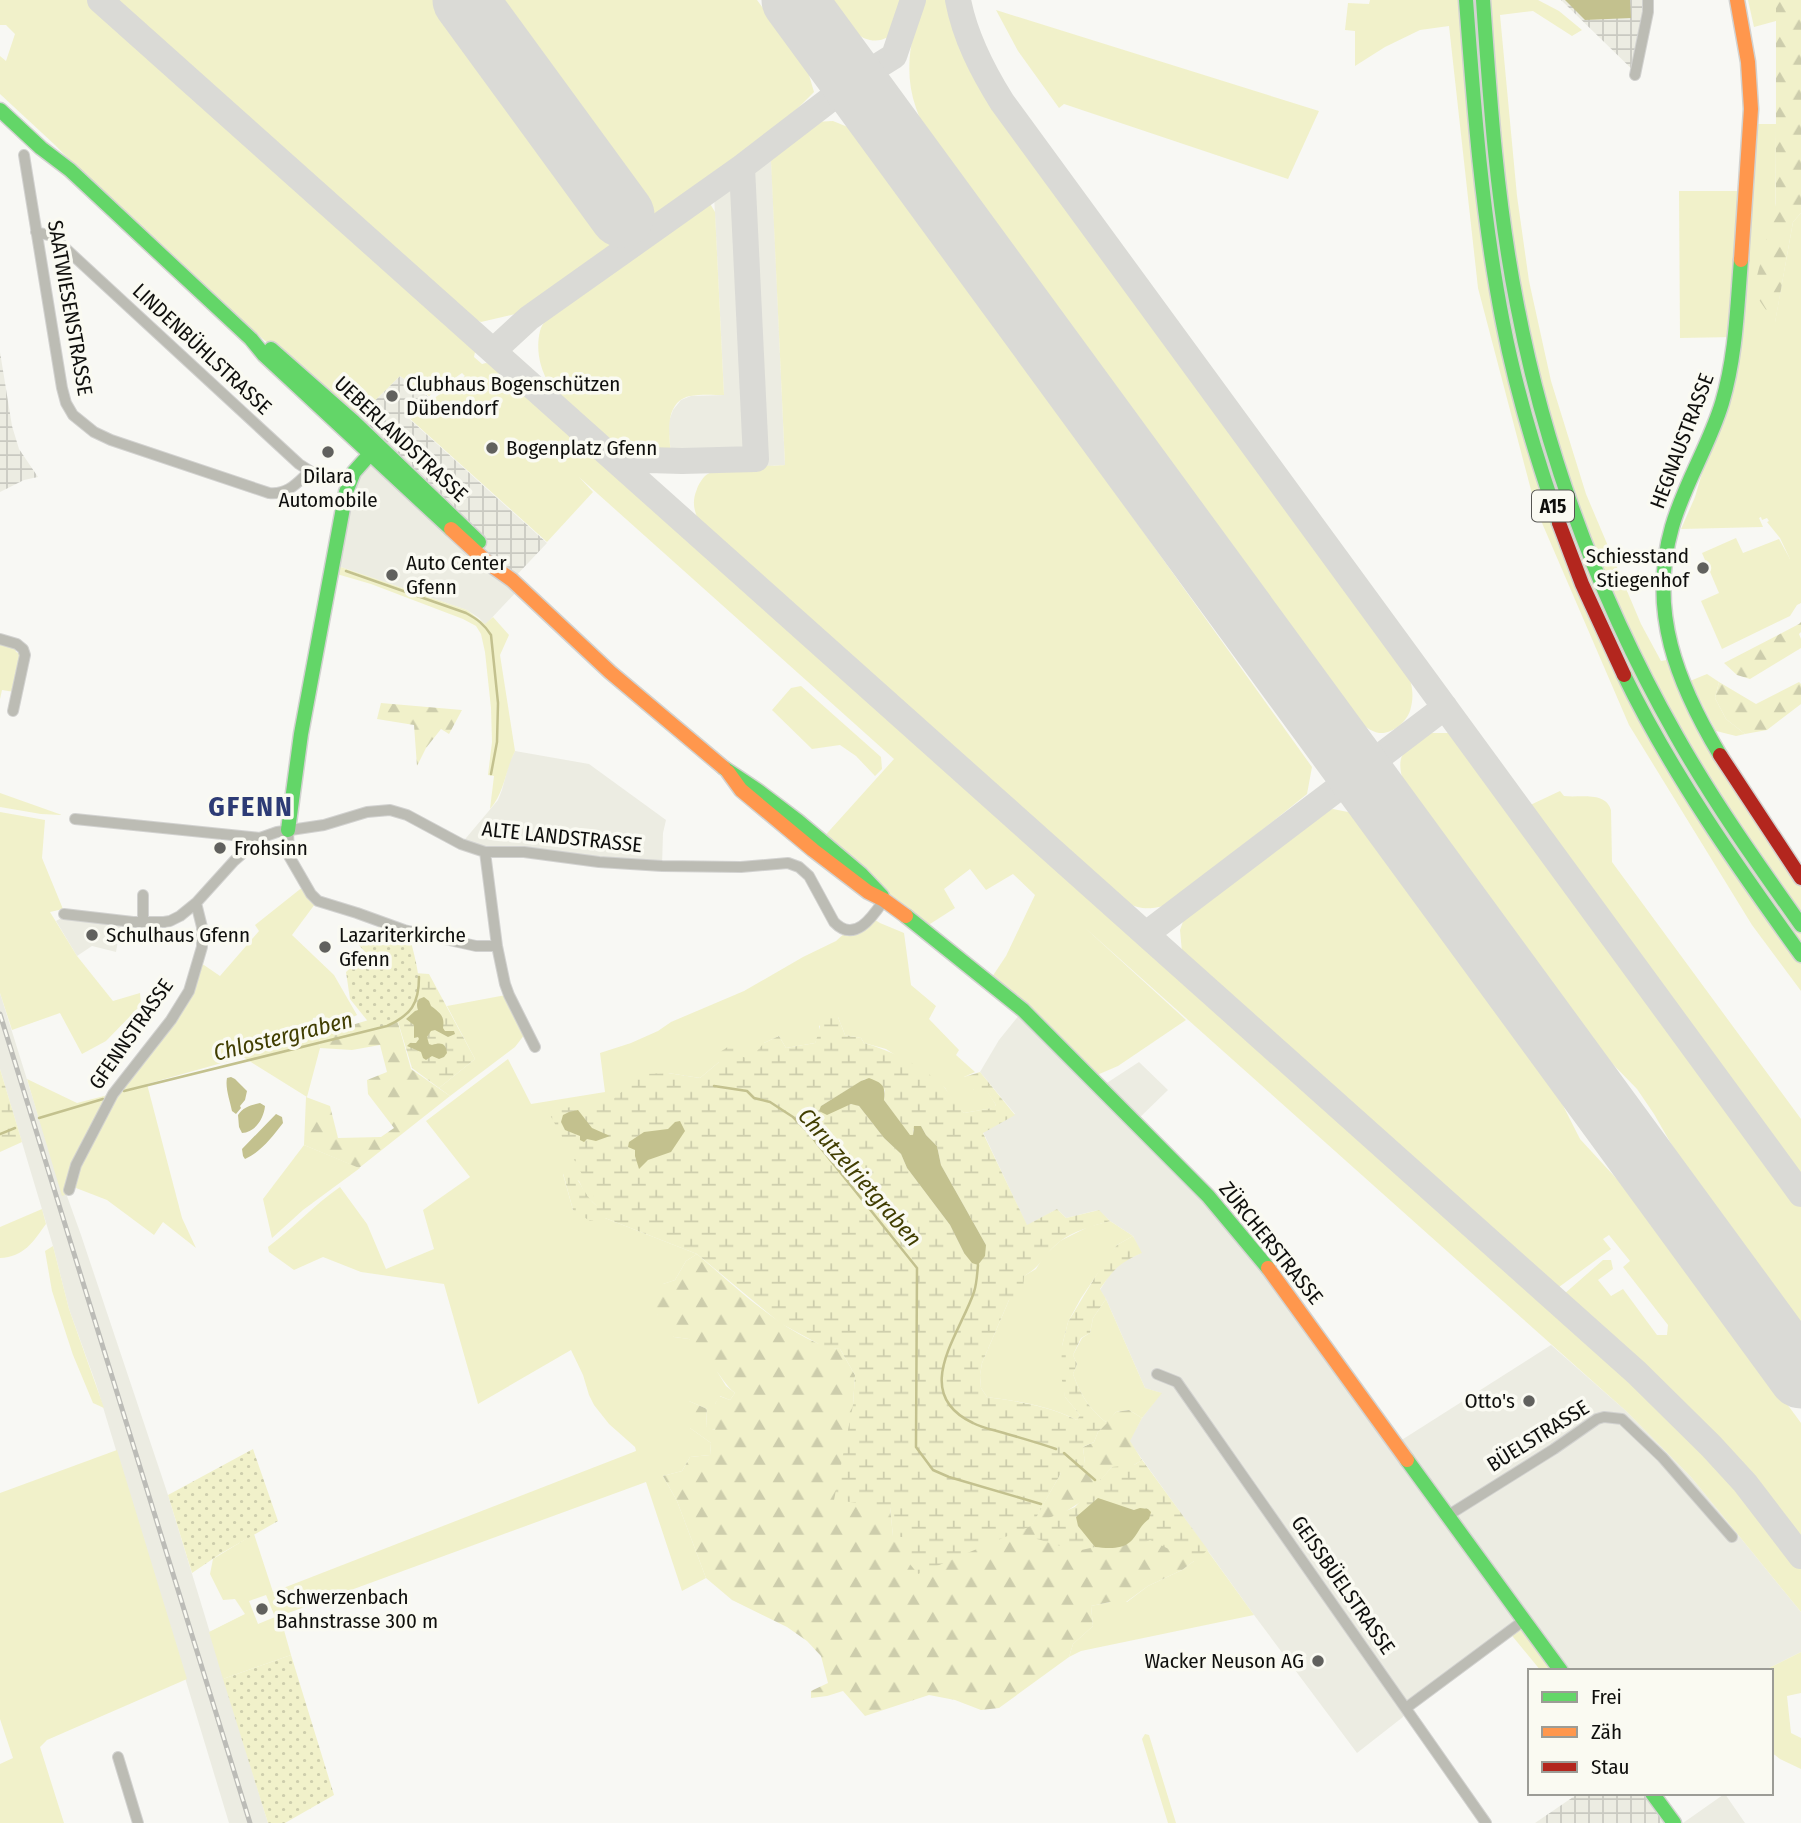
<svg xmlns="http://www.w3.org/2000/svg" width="1801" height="1823" font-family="'Fira Sans Condensed',sans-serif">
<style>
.built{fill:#ecece2}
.industrial{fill:url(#industrial-grid)}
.grass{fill:#f1f1ca;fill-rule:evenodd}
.forest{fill:url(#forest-firs)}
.wetland{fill:url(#wetland-marsh);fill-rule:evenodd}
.park{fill:url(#park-dots)}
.water{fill:#c3c18e}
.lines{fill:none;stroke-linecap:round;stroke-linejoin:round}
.stream{stroke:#c3c18e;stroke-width:2.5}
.taxiway{stroke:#dadad6;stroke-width:26}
.runway{stroke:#dadad6;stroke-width:65}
.street-casing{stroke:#d2d2d0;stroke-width:12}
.fast-casing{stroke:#d2d2d0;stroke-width:17}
.slow-casing{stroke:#d2d2d0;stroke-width:17}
.jam-casing{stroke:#d2d2d0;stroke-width:17}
.street{stroke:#bcbcb4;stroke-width:10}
.fast{stroke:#63d668;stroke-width:14}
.slow{stroke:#ff974d;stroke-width:14}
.jam{stroke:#b3261e;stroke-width:14}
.rail-casing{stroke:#bcbcb7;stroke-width:5}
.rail{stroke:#fafaf2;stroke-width:2.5;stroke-dasharray:8;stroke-linecap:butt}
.poi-dot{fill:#61615e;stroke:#fafaf2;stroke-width:2.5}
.labels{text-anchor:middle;stroke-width:7;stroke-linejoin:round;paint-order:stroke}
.shield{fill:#fafaf2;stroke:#565652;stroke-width:2}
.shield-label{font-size:19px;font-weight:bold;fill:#0f0f0d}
.street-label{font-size:21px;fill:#0f0f0d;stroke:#fafaf2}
.poi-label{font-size:21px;fill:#0f0f0d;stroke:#fafaf2;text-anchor:start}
.water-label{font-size:23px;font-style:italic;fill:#413e02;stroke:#fafaf2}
.district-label{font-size:28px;font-weight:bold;letter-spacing:2px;fill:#2d3b75;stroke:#fafaf2}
</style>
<defs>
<pattern id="industrial-grid" width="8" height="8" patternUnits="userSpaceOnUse" patternTransform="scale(1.75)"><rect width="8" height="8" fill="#ecece2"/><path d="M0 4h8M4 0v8" fill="none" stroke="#c9c9c1"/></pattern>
<pattern id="forest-firs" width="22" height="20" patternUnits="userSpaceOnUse" patternTransform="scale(1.75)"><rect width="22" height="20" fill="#f1f1ca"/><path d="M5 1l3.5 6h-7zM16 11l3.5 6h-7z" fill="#cdcdac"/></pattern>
<pattern id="wetland-marsh" width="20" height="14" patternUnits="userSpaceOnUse" patternTransform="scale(1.75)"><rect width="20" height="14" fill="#f1f1ca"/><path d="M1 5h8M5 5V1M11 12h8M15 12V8" fill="none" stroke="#cdcdac"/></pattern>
<pattern id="park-dots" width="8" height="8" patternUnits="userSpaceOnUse" patternTransform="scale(1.75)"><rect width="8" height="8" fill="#f1f1ca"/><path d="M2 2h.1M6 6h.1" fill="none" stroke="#cdcdac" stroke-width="1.8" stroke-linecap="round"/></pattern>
</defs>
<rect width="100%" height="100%" fill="#f8f8f4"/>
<path class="built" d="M770 132 785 465 675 472 671 454 668 424 673 410 681 400 691 396 724 395 713 175Z
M374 450 520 588 485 625 479 618 467 610 332 564 346 492Z
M515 751 589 764 666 820 663 833 662 866 485 852 461 844 498 800 502 790 509 763Z
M65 916 121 924 116 952 92 946 77 956 56 921Z
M0 993 39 1118 81 1235 168 1495 268 1823H229L96 1384 69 1309 53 1246 0 1069Z
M1020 1014 1096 1090 1139 1062 1168 1090 1132 1125 1212 1208 1267 1274 1389 1448 1551 1345 1626 1411 1691 1477 1801 1612V1652L1763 1671H1561L1523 1621 1406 1708 1403 1717 1357 1753 1254 1615 1129 1441 1142 1418 1161 1393 1145 1388 1106 1299 1100 1290 1111 1272 1124 1261 1141 1253 1133 1236 1110 1221 1098 1210 1066 1218 1057 1209 1027 1226 983 1132 1015 1114 980 1072 999 1040Z
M1725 1794 1745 1823H1683L1720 1797Z"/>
<path class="industrial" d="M1561 0H1652L1651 13 1640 77Z
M0 352 12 426 19 449 38 477 24 480 0 492Z
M400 376 430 398 406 416 547 543 512 580 349 426Z
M1579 1793H1652L1674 1823H1535Z"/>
<path class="grass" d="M0 0H89L476 347 474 357 482 364 486 363 497 366 605 460 1658 1400 1742 1490 1796 1561 1801 1565V1612L1691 1477 1626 1411 1083 926 1186 1020 1118 1066 1097 1075 992 977 1006 956 1035 895 1013 874 986 890 970 869 944 889 955 908 930 924 910 919 821 840 894 759 579 477 593 492 547 542 408 417 465 376 462 373 429 396 400 376 357 418 214 298 125 217 55 145 0 94V56L6 61 15 34 6 25H0Z
M117 0H757L807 68 814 92 799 107 770 132 524 312 481 322 470 317Z
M831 0H908C905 8 903 19 898 27 888 43 869 45 855 32 846 23 839 10 831 0Z
M923 0H951L961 38 970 59 989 95 1405 664C1410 678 1415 691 1411 707 1409 720 1394 734 1379 733 1371 732 1362 724 1356 719L927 133C923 125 919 117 916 108 903 72 911 35 923 0Z
M1370 0H1538L1559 11 1582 30 1572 36 1533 11 1500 15 1517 196 1529 281 1551 381 1586 494 1641 624 1661 661 1672 659 1680 681 1801 878V991L1752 925 1629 725 1536 509 1478 288 1449 26 1420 30 1385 47 1355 66V31L1345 30 1348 3 1369 4Z
M1748 0H1776V21L1754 27Z
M996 10 1319 111 1288 179 1064 104 1059 108 1018 51Z
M833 121 855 130 1312 767 1307 794 1170 904C1147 911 1144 909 1121 902L704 530C696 517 690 505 697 489 698 485 702 479 705 476 718 464 767 467 785 465L771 161 781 146 814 122Z
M1755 124H1776L1775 322 1793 222 1801 213V603L1797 605 1790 616 1722 649 1701 601 1719 593 1702 553 1736 538 1743 553 1779 539 1790 559 1780 538 1767 522 1769 521 1767 518 1762 520 1761 517 1759 518 1763 527 1681 529 1695 497 1727 388 1735 337 1680 338 1679 191H1750Z
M709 202 715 212 724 395C714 395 701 394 690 396 664 402 669 434 671 454 664 454 656 455 649 453 598 444 526 390 540 331 542 323 550 315 554 308L695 209Z
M332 564 467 610 485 624 493 617 509 635 500 655 515 751C505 770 505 792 490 809L494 776 488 775 492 742 491 708 485 652 481 634 476 626 463 619 371 584 330 572Z
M0 643 15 648 16 652 21 654 14 692 2 690 0 699Z
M1707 674 1719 682 1715 698 1726 719 1745 734 1736 736 1716 731 1690 681Z
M801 686 881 757 882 769 875 776 856 756 840 745 812 749 772 710 791 688Z
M1428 733H1455L1801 1205V1326L1685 1168 1654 1114 1637 1089 1598 1049 1404 784C1394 753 1405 750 1428 733Z
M1560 791 1564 796C1580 798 1605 791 1611 810L1612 862 1801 1119V1181L1526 807Z
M0 793 62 815 41 814 0 807Z
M1333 809 1348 812 1356 817 1548 1076 1580 1139 1638 1202 1801 1423V1544L1727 1452 1639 1364 1569 1303 1563 1295 1603 1260H1611L1613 1269 1598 1280 1611 1296 1623 1289 1657 1335H1667L1668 1325 1623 1267 1630 1261 1609 1235 1603 1239 1611 1249 1559 1287 1551 1286 1195 968 1182 952 1180 930 1185 916 1194 902 1242 870 1320 811Z
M0 812 45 820 42 858 63 909 50 912 77 956 113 1001 140 993 141 1005 106 1041 82 1054 60 1013 12 1030 0 993Z
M304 886 315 904 292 935 334 975 357 1015C344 1023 328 1016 313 1018L311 1028 319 1035 320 1048 307 1097 243 1057 147 1084 182 1218 196 1248 163 1222 154 1235 107 1200 76 1188 73 1181 121 1087 175 1020 201 963 220 976 259 931 255 925Z
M872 918 880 923 904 933 911 985 936 1006 929 1019 959 1050 956 1055 975 1072 964 1077 974 1090 986 1089 996 1105 993 1108 964 1113 957 1107 945 1088 886 1049 864 1043 861 1038 845 1035 838 1017 819 1026V1035L815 1043 786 1048 779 1036 764 1043 804 1068 719 1062 700 1078 668 1073 601 1210 586 1196 579 1181 563 1174 573 1210 605 1218 697 1254 686 1261 675 1280 663 1284 657 1314 674 1337 689 1339 715 1368 726 1386 735 1393 730 1400 720 1396 715 1404 716 1430 706 1428 707 1409 689 1401 690 1428 711 1443 710 1455 690 1457 682 1471 663 1476 677 1501 706 1578 682 1591 646 1482 280 1616 291 1655 223 1679 209 1632 245 1614 235 1599 223 1600 210 1574 213 1559 254 1534 273 1592 636 1451 635 1447 609 1424 594 1405 589 1395 583 1375 571 1350 478 1404 444 1284 361 1272 323 1257 294 1270 269 1252 268 1247C293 1228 314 1205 340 1187L367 1224 386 1269 434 1249 423 1210 470 1177 426 1121 508 1059 531 1104 605 1092 600 1053 631 1043 658 1031 671 1022 744 991 803 957 836 941 847 931ZM266 1595 275 1617 258 1624 249 1601Z
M506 995 525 1034 515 1047 450 1096 439 1088 475 1059 447 1006Z
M27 1079 77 1103 108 1095 67 1177V1194L62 1196Z
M304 1145 360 1168 303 1210 272 1238 263 1199Z
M42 1209 46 1224C33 1242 24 1257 0 1258V1227Z
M1110 1221 1133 1236 1117 1245 1081 1298 1068 1322 1062 1346 1065 1397 1080 1415 1077 1420C1045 1405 1022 1402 987 1397L981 1388 980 1375 982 1363 1009 1300 1024 1276 1036 1269 1044 1256 1060 1241 1088 1227Z
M53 1246 69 1309 104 1408 93 1403 73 1355 52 1291 45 1251Z
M1106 1299 1145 1388 1162 1393 1142 1418 1129 1410 1116 1412 1107 1423C1089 1408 1081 1396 1073 1374L1077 1364 1073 1355 1082 1338 1090 1333 1093 1318Z
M117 1450 187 1679 47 1740 40 1747 64 1823H0V1764L13 1758 0 1719V1493Z
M1142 1460 1254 1615 1081 1651 1069 1657 1073 1644 1093 1626 1091 1606 1110 1602H1127L1148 1586 1182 1570 1194 1561 1125 1474Z
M1523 1621 1561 1671H1541L1509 1632Z
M1801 1652V1693L1787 1696 1791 1733 1801 1738V1769L1780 1759 1771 1752V1671H1763Z
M1145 1734 1149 1735 1176 1823H1168L1142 1739Z"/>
<path class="forest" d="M1776 0H1801V213L1793 222 1775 323 1753 291 1776 203Z
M1801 622V632L1799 634 1801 639V648L1750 679 1737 675 1724 663 1799 624Z
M1719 682 1756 704 1799 682 1801 684V704L1767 730 1745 734 1726 719 1715 698Z
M381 703 462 710 449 734 441 729 426 748 417 766 414 725 377 719Z
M395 1012 411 1069 450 1096 359 1168 304 1145 306 1097 330 1106 338 1138 381 1137 394 1128 368 1094 367 1080 387 1072 380 1045 352 1050 320 1048 319 1035Z
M697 1254C731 1283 795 1345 840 1349L855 1375 853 1405 890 1507 893 1536 1031 1526 1061 1473 1085 1464 1083 1447 1094 1442 1098 1432 1116 1412 1129 1410 1142 1418 1130 1441 1142 1460 1134 1465 1133 1470 1112 1467 1082 1501 1065 1512 1141 1524 1196 1553 1194 1561 1182 1570 1148 1586 1126 1602H1110L1091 1606 1093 1626 1073 1644 1069 1657 999 1708 981 1710 955 1700 929 1695 865 1716 843 1691 827 1696 811 1698V1691L828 1683 821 1656 807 1641 787 1627 732 1600 706 1578 677 1501 663 1476 682 1471 690 1457 710 1455 711 1443 690 1428 682 1412 689 1401 707 1409 706 1427 715 1430V1404L719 1396 730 1400 735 1393C725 1385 721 1375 712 1366 705 1357 693 1350 689 1339L674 1337 660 1329 657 1314 646 1305 647 1295 663 1284 675 1280 686 1261Z"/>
<path class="wetland" d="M414 973 429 974 475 1059 439 1088 412 1068 395 1012Z
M824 1015 838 1017 845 1035 861 1038 864 1043C892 1051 921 1065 943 1086 951 1094 955 1105 964 1113L992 1108 996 1105 986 1090H974L965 1084 964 1077 980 1072 1015 1115 983 1133 1027 1225 1057 1209 1066 1218 1099 1210 1110 1221C1093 1226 1073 1231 1059 1242 1044 1254 1041 1267 1024 1276L1023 1292 1009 1300 982 1363 980 1375 981 1388 987 1397C1021 1402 1046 1405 1077 1420L1080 1415 1065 1397 1061 1375 1062 1346 1068 1322 1106 1259 1117 1245 1133 1236 1142 1253C1119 1263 1114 1269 1100 1289L1106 1299 1093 1318 1090 1333 1081 1338 1073 1355 1077 1364 1073 1374C1081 1396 1089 1408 1107 1423L1098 1432 1094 1442 1083 1447 1085 1464 1080 1476 1061 1473 1032 1525 1075 1507 1112 1467 1134 1465 1142 1460 1208 1550 1194 1561 1150 1540 1136 1547 1129 1543 1141 1524 1134 1510 1098 1499 1078 1526 1095 1547 1077 1551 1037 1539 1031 1526 918 1574 905 1558 910 1538 893 1536 890 1507 834 1500 853 1405 855 1375 840 1349 826 1348 780 1323 697 1254 605 1218 590 1221 573 1210 563 1173H572C584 1186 585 1198 600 1208L548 1111 612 1100 642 1074 668 1073 700 1078 719 1062 720 1052 729 1046 738 1049 740 1056 759 1062 757 1051 764 1043 779 1036 786 1048 815 1043C819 1034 819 1025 824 1015ZM865 1079 885 1090 884 1100 910 1136 913 1135V1129L921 1126 926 1135 937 1146 941 1165 986 1245 964 1253 950 1225 907 1168 901 1154 884 1138 859 1106 854 1104 821 1106Z
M0 1069 22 1142 0 1152Z"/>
<path class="park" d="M379 927H381L409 934C421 982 433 1014 374 1029L350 999 346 972 366 953 357 943Z
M253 1449 278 1521 220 1554 192 1573 168 1495Z
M291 1655 334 1795 285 1823H268L223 1679Z"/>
<path class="water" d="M1565 0H1630L1631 18 1585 20Z
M424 997 429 1001 431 1006C440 1013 445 1016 443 1028L445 1031H454L455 1034 448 1037 435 1030 431 1031 427 1037 429 1044 432 1045C441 1042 446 1043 447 1053L444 1057 439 1059 432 1056 426 1060 423 1058 421 1052 407 1046 410 1043H416L419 1039 418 1037 414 1038V1025L406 1019 415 1011 418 1010C417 1006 416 1004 419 999Z
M231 1077 235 1079 247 1091 245 1100 240 1106 241 1108 236 1114 232 1111C230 1101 225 1088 227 1078Z
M869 1078C882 1083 886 1085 884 1100L910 1135H913L914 1126H921L926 1135 937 1146 941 1165 986 1245 985 1256 978 1265 972 1263 964 1253 950 1225 907 1168 901 1154 884 1138 859 1106 851 1104 827 1115 819 1111 821 1106 861 1081Z
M260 1103 265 1106C264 1118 255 1133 242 1133L239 1127 238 1115C243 1107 251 1105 260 1103Z
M578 1110 592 1128 610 1136 596 1141 587 1139 584 1142 580 1140V1136L565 1130 561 1122 563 1115 569 1112Z
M276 1114 282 1117 283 1123C272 1137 261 1152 245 1159L243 1156 242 1149Z
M680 1121 685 1131 671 1152 648 1160 639 1169 635 1156V1150L628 1147 629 1142 644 1132 668 1129 675 1122Z
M1098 1498 1134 1510 1140 1508 1148 1509 1151 1512 1149 1519C1139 1526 1138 1535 1130 1542 1121 1550 1106 1548 1095 1547L1078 1526 1076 1517Z"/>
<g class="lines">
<path class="stream" d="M346 571 466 613C477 619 484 624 491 635L498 703 497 742 491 774
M714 1086 747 1091 754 1098 770 1102 793 1117 807 1131 917 1268 916 1447 933 1470 949 1477 1041 1504
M124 1091 387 1026C411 1015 419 1004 419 977
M39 1118 103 1099
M0 1134 15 1128
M978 1265C977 1274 977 1283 974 1292 959 1336 910 1393 973 1423 982 1428 994 1430 1004 1433 1021 1438 1039 1443 1056 1449
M1064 1453 1095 1480"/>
<path class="taxiway" d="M100 0 1637 1373 1711 1446 1745 1483 1801 1556
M958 0C965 37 982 70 1002 102L1801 1194
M622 215 639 238
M493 351 529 318 742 167 854 81 894 56 913 0
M615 459 682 461 756 459 742 167
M1146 934 1445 707"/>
<path class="runway" d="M465 0 622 215
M794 0 1801 1376"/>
<defs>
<path id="street" d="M1635 75 1648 12V0
M24 155 62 388 66 403 73 415 94 432 111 440 269 493C288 495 297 483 310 471
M36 232 52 236 299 464 310 471 349 482
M0 639 17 644 23 649 25 655 13 711
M75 819 260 838 277 832 324 825 367 812 390 810 407 815 461 844 485 852H524L599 862 662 866 741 867 788 863 799 867 809 876 834 922C855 944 873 916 884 900
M288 830 289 856 311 894 318 901 357 913 404 930 476 946H497
M485 852 497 946 505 984 509 995 535 1047
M64 914 133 922H164L170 921 180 916 196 903
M143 922V895
M69 1190 76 1165 113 1094 171 1020 189 991 202 947V927L196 903 234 861 260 838
M1157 1374 1177 1382 1486 1823
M1447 1516 1554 1449 1597 1419 1604 1417 1622 1419 1662 1457 1732 1537
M1406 1708 1523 1621
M118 1757 138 1823"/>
<path id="fast" d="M1466 0C1474 108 1482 216 1503 323 1516 391 1536 457 1559 523
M1483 0C1490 102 1497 204 1517 305 1546 456 1600 601 1676 735 1713 801 1757 863 1801 925
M0 110 41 148 70 170 251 339 264 355 451 529
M271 349 354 422 479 542
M1624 675C1672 774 1737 866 1801 955
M1720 755C1677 683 1648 611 1672 527 1684 484 1709 446 1722 403 1736 356 1737 308 1741 260
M724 768 757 790 798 821 861 874 882 896
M288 830 301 734 346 492 354 472 378 445
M906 916 1023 1010 1208 1196 1268 1268
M1407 1460 1561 1671
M1652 1793 1674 1823"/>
<path id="slow" d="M1737 0 1748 62 1751 109 1741 260
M451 529 488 563 512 580 610 672 724 768
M728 772 741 790 813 850 868 892 884 900 906 916
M1268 1268 1407 1460"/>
<path id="jam" d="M1559 523 1582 584 1624 675
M1720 755 1801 878"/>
</defs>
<use href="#street" class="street-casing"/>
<use href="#fast" class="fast-casing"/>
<use href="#slow" class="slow-casing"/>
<use href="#jam" class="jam-casing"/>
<use href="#street" class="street"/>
<use href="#fast" class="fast"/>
<use href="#slow" class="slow"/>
<use href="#jam" class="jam"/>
<defs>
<path id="rail" d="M0 1014 250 1823"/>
</defs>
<use href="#rail" class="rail-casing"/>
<use href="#rail" class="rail"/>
</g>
<g class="poi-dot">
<circle cx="392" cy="396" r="7"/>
<circle cx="492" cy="448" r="7"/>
<circle cx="328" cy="452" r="7"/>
<circle cx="1703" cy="568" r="7"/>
<circle cx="392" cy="575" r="7"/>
<circle cx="220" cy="848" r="7"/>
<circle cx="92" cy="935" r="7"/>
<circle cx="325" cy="947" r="7"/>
<circle cx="1529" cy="1401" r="7"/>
<circle cx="262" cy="1609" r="7"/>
<circle cx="1318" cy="1661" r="7"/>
</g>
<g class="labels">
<rect class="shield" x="1532" y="490.5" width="42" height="31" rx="5"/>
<g class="shield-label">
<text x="1553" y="513">A15</text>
</g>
<g class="street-label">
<text transform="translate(70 308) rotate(80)" y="7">SAATWIESENSTRASSE</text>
<text transform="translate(202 349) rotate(43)" y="7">LINDENBÜHLSTRASSE</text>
<text transform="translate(401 439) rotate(43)" y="7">UEBERLANDSTRASSE</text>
<text transform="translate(1682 441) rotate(-69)" y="7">HEGNAUSTRASSE</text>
<text transform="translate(562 837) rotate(6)" y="7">ALTE LANDSTRASSE</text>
<text transform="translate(131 1034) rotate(-55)" y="7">GFENNSTRASSE</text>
<text transform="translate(1271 1243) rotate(51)" y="7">ZÜRCHERSTRASSE</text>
<text transform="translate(1538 1436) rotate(-32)" y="7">BÜELSTRASSE</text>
<text transform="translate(1343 1585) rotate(55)" y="7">GEISSBÜELSTRASSE</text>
</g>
<g class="poi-label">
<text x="406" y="391">Clubhaus Bogenschützen<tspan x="406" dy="24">Dübendorf</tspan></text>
<text x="506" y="455">Bogenplatz Gfenn</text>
<text x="328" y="483" text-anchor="middle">Dilara<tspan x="328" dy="24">Automobile</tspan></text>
<text x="1689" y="563" text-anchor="end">Schiesstand<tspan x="1689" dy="24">Stiegenhof</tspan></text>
<text x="406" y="570">Auto Center<tspan x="406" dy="24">Gfenn</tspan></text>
<text x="234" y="855">Frohsinn</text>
<text x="106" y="942">Schulhaus Gfenn</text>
<text x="339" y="942">Lazariterkirche<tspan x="339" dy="24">Gfenn</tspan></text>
<text x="1515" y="1408" text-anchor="end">Otto's</text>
<text x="276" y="1604">Schwerzenbach<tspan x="276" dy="24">Bahnstrasse 300 m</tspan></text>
<text x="1304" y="1668" text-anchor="end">Wacker Neuson AG</text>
</g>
<g class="water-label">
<text transform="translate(283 1036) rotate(-14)" y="8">Chlostergraben</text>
<text transform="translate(860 1177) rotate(49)" y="8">Chrutzelrietgraben</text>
</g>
<g class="district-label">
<text x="251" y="816">GFENN</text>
</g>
</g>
<rect x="1528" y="1669" width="245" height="126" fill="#fafaf2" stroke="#9c9c96" stroke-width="2"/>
<rect x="1542" y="1692" width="35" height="10" fill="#63d668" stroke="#9c9c96" stroke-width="2"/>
<text x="1591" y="1704" font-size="21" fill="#0f0f0d">Frei</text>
<rect x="1542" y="1727" width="35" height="10" fill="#ff974d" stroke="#9c9c96" stroke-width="2"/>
<text x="1591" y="1739" font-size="21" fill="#0f0f0d">Zäh</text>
<rect x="1542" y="1762" width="35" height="10" fill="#b3261e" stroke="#9c9c96" stroke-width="2"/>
<text x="1591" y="1774" font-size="21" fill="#0f0f0d">Stau</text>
</svg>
